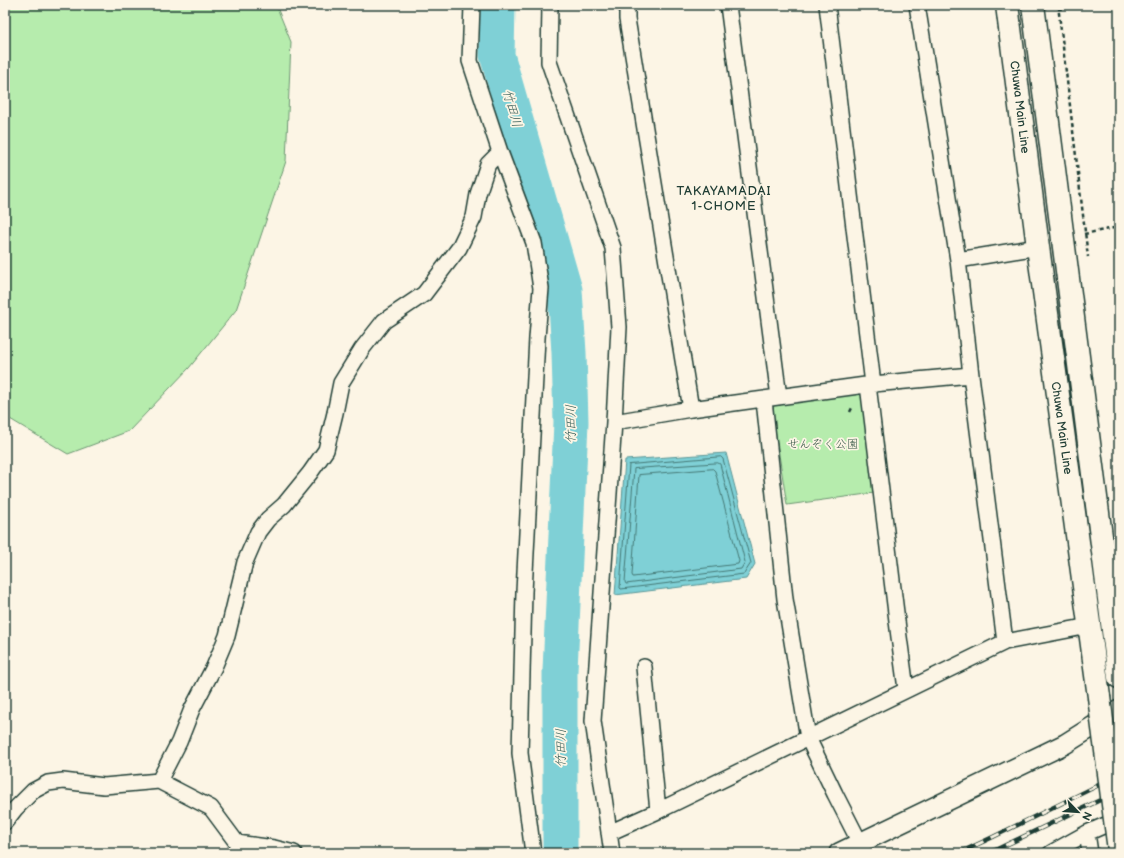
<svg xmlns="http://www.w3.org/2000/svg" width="1124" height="858" font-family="'Balsamiq Sans','Klee One',sans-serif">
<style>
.green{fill:#b6ecad;stroke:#6a9470}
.water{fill:#7fd0d6;stroke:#599595}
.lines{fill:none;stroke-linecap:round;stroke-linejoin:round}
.shore{stroke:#457875;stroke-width:1}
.river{stroke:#7fd0d6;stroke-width:35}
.minor-casing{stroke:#1f3d34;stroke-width:18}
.tertiary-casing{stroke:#1f3d34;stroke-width:22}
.secondary-casing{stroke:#1f3d34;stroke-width:25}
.path{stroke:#1f3d34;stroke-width:2.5;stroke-dasharray:4 3;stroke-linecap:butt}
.minor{stroke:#fcf5e5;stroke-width:15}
.tertiary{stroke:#fcf5e5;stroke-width:19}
.secondary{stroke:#fcf5e5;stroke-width:22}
.rail-casing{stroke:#1f3d34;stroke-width:4.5}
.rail{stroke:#fcf5e5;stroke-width:3;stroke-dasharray:9;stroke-linecap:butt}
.secondary-bridge-casing{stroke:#1f3d34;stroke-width:25;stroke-linecap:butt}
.secondary-bridge{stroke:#fcf5e5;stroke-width:22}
.labels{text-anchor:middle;stroke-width:3.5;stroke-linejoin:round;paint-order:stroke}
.street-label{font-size:12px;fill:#1f3d34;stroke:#fcf5e5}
.park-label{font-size:12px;fill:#365746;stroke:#fcf5e5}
.water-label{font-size:13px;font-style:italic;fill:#325a54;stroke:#fcf5e5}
.neighbourhood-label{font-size:13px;letter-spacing:1px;fill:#1f3d34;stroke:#fcf5e5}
</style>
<rect width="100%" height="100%" fill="#fcf5e5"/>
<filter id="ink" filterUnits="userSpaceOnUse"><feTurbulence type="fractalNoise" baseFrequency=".025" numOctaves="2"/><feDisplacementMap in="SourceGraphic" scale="8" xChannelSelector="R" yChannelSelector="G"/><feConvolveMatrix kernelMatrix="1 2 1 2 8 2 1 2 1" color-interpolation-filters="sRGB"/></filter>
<g filter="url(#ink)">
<path class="green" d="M5 5H276L291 42 286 161 236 310 189 368 129 431 68 454 5 416Z
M864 392 874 493 787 505 771 404Z"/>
<path class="water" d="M726 453 755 564 746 579 615 595 625 460Z"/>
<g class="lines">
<path class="shore" d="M721 457 723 459 751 563 744 574 621 589 620 588 629 465Z
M718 463 720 464 745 562 741 569 626 584 625 582 634 469Z
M713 469 715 471 739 561 738 564 633 577 632 575 639 475Z"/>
<path class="river" d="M498 5 497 55 565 290 569 353 571 422 560 671V853"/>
<defs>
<path id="minor" d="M472 5 470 61 500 152 534 243 541 288 537 338 524 592 520 753 533 853
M550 5 549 62 613 248 619 327 614 422 593 721 612 853
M627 5V19L691 409
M728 5 779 397
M827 5 873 384
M917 5 958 260 971 375 1005 642
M958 260 1038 247
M868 385 899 637 906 689
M764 400 785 599 808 738 835 794 860 843
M614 422 691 409 873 384 971 375
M644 667 658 811
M159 781 179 742 192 709 214 667 227 636 245 562 258 532 268 519 284 505 310 473 326 450 335 413 341 383 362 349 384 321 424 294 459 248 474 217 478 194 488 164 500 152
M5 822 15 809 33 791 48 783 63 781 104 786 159 781 211 808 237 843 236 853
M609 833 658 811 1005 642 1089 626
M1087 833 1090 853
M237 843 274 848 294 853
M1051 853 1087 833 1119 819"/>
<path id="tertiary" d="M839 853 1065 744 1119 710"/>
<path id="secondary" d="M1007 5 1038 247 1099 697
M1033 5 1119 677"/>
</defs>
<use href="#minor" class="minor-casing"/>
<use href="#tertiary" class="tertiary-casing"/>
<use href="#secondary" class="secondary-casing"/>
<path class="path" d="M1058 5 1088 257
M1058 9 1085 5
M1084 234 1119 227
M850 412 853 406"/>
<use href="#minor" class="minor"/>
<use href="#tertiary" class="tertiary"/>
<use href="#secondary" class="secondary"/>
<defs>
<path id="rail" d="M959 853 993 837 1119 775
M989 853 1119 791"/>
</defs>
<use href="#rail" class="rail-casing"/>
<use href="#rail" class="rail"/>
<defs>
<path id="secondary-bridge" d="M1099 697 1119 850"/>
</defs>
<use href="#secondary-bridge" class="secondary-bridge-casing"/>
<use href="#secondary-bridge" class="secondary-bridge"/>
</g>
</g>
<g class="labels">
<g class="street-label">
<text transform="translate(1020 107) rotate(83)" y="4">Chuwa Main Line</text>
<text transform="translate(1062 428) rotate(82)" y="4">Chuwa Main Line</text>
</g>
<g class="park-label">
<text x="823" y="448">せんぞく公園</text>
</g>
<g class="water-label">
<text transform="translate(513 108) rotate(74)" y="5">竹田川</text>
<text transform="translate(570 424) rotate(-90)" y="5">竹田川</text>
<text transform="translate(560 748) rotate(-90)" y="5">竹田川</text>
</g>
<g class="neighbourhood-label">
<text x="724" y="195">TAKAYAMADAI<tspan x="724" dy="15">1-CHOME</tspan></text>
</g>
</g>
<rect width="1124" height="858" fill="none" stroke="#fcf5e5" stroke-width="20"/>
<rect x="10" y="10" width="1104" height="838" fill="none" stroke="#1f3d34" stroke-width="1.5" filter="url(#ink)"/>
<g transform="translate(1078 812) rotate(115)" stroke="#fcf5e5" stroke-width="3" paint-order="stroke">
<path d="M0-3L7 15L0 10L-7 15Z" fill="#1f3d34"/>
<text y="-6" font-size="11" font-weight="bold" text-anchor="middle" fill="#1f3d34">N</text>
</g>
</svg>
